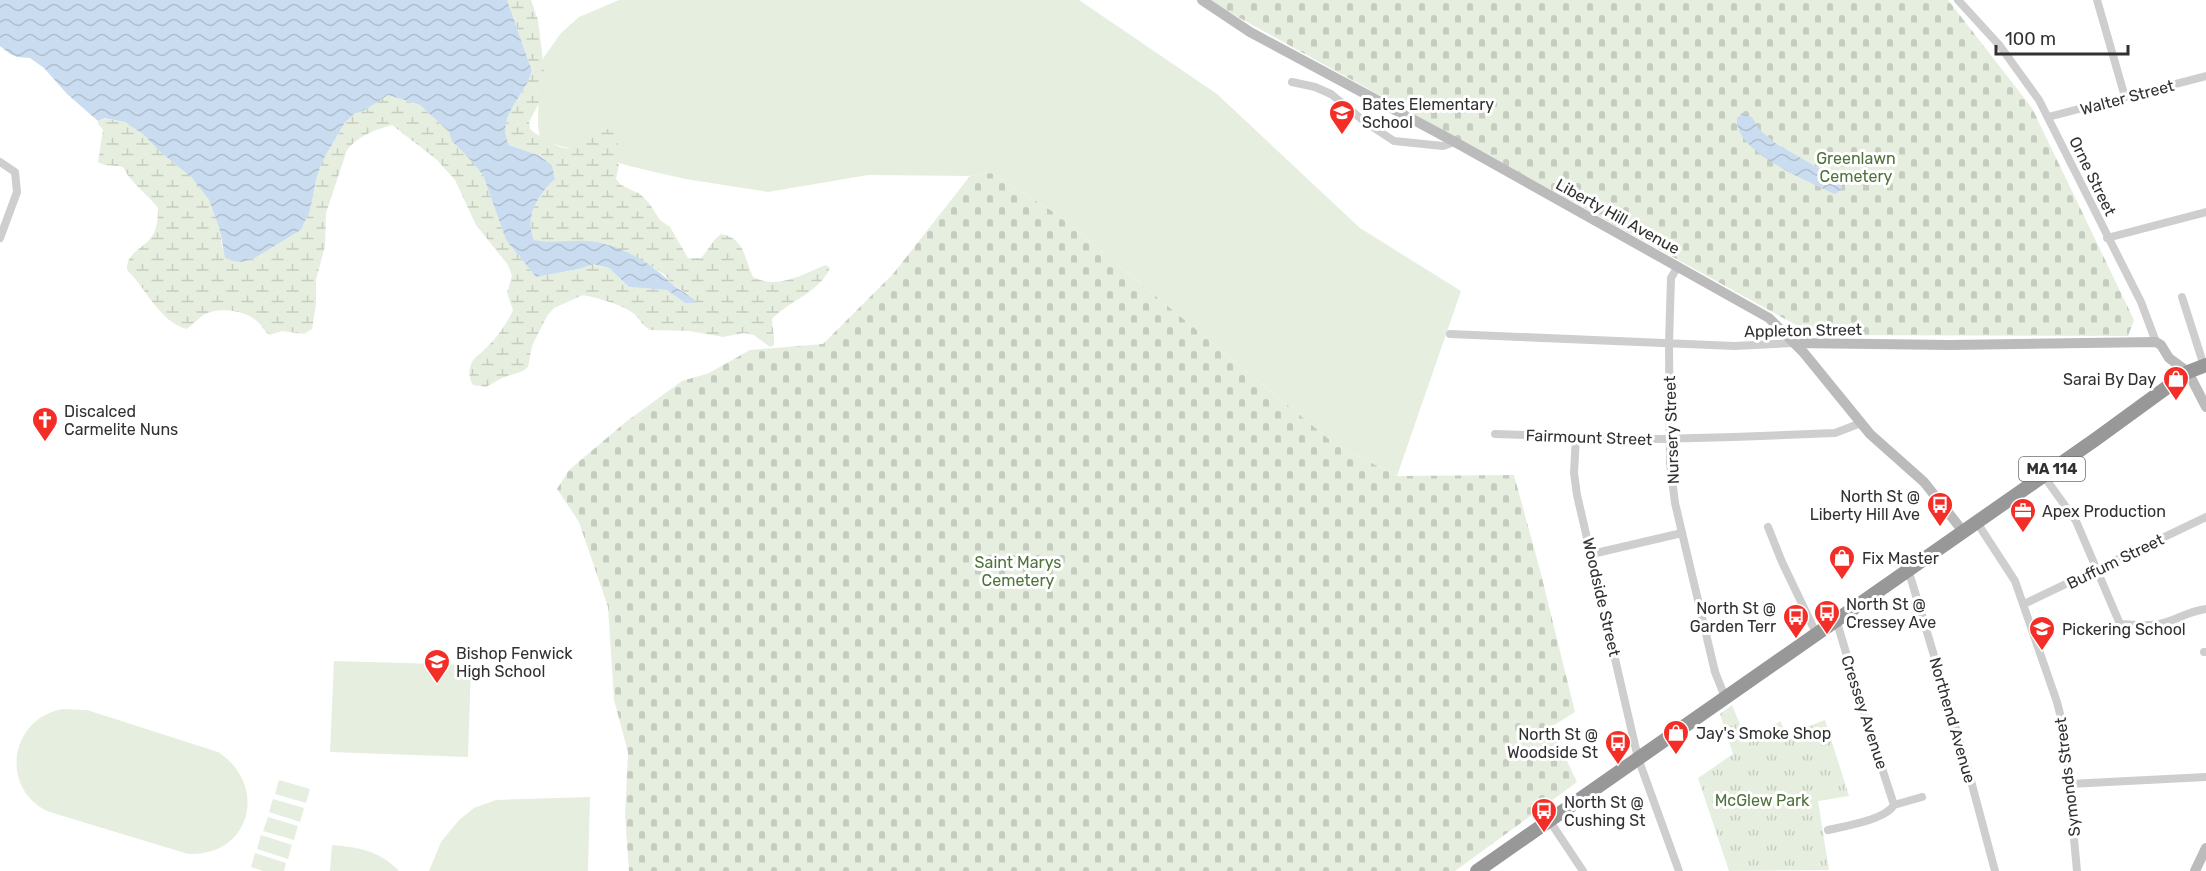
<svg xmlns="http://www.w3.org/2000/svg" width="2206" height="871" font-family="Rubik,sans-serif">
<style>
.grass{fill:#e6efdf}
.wetland{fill:url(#wetland-marsh)}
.cemetery{fill:url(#cemetery-stones)}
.park{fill:url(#park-tufts)}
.water{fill:url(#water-waves)}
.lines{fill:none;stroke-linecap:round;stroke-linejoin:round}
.street{stroke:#cecece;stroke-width:8}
.secondary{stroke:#bbb;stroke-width:10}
.highway{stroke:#989898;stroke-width:14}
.labels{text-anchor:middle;stroke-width:6;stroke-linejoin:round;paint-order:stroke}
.shield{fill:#fff;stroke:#6f6f6f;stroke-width:1.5}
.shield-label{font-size:15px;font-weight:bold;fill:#313131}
.street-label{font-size:16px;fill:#313131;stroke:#fff}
.poi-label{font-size:16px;fill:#313131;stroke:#fff;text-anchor:start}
.park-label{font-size:16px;fill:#4e723a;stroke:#fff}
</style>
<defs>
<pattern id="wetland-marsh" width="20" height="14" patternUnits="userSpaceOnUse" patternTransform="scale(1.5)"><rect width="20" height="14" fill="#e6efdf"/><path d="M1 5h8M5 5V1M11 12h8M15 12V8" fill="none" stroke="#c6cdc0"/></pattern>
<pattern id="cemetery-stones" width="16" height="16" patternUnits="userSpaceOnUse" patternTransform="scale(1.5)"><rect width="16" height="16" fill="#e6efdf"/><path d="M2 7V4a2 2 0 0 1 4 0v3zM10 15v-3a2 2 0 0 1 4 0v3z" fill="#c6cdc0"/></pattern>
<pattern id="park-tufts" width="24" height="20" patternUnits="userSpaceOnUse" patternTransform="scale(1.5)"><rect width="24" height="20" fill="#e6efdf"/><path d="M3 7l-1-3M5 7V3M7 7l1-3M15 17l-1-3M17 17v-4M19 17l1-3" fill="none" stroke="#c6cdc0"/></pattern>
<pattern id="water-waves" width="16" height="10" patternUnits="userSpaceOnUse" patternTransform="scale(1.5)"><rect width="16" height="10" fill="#caddf0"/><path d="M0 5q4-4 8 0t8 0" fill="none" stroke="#aebece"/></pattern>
</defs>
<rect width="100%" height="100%" fill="#fff"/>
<path class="grass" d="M619 0H1079L1217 94 1360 228 1461 291 1397 476 1336 445 1055 213 991 173 970 176 868 175 768 192 685 179 629 166 540 140 538 124 539 64 561 33 579 17Z
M334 661 471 665 468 757 330 752Z
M63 709 87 710 218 752C269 785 251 857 188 854L53 813C0 795 6 719 63 709Z
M279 780 310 789 306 803 275 794Z
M590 797 588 871H429L441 842 459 820 474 808 496 800Z
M273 799 304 808 300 822 269 812Z
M268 817 298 826 294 840 263 831Z
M261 835 292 845 288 859 257 849Z
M332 845C358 847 380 851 399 871H330Z
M255 853 286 863 284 871H263L251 867Z"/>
<path class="wetland" d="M507 0H531L538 20 544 69 543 88 538 105 529 122 530 129C540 137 558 149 572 149 590 149 600 117 621 134L614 158 619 165 616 179 621 185 640 194 649 203 660 220 670 227 688 258H701C708 251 713 239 721 234 745 238 744 258 753 277 778 290 802 274 826 265L830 268C819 293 790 300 772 319 772 329 775 337 774 345L770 347 754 335 744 333 723 337 689 331 650 330C642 326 640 318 633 313 620 304 598 298 583 295L554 308 547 316 532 346 528 367 523 371 502 378 486 387 473 385C469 379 468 369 472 362 475 356 481 354 485 349 497 338 506 325 513 310L507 293 512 276 508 265 476 225 455 180 436 159 392 125C376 129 358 136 347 150L326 213 325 246 316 280V305L312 329 304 334 282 331 270 335C264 332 263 326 257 321 245 310 216 306 202 316 197 320 192 325 187 329 159 322 147 289 127 270 126 254 140 250 149 240 157 232 158 219 158 208 147 193 131 184 123 167 114 165 106 167 98 162L103 130 98 124V121L103 118 125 122 143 134 160 152 191 177 209 200 220 231 222 248 255 258 301 230 310 209 317 176 323 160 344 124 354 114 367 109 388 95 420 105 449 132 483 175 506 240 536 277 579 269 592 264 609 268 629 287 667 290 685 303 691 296 672 284 665 275 653 267 607 244 571 241 550 244 534 240C524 216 538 195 555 179L552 165 538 155 509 145C495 115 525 97 532 71Z"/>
<path class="cemetery" d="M1211 0H1948L2032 108 2134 320 2128 336 1814 335 1218 6Z
M991 173 1055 213 1336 445 1397 476 1514 475 1540 570 1575 712 1551 727 1577 782 1455 871H629L625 816 628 752 614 700 608 607 579 522 557 489 569 470 627 421 682 381 709 373 750 350 823 344 893 274 970 176Z"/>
<path class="park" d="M1732 705 1748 743 1780 721 1790 739 1809 726 1825 720 1849 796 1818 801 1829 870 1729 871 1698 778 1733 754 1720 714Z"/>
<path class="water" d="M0 0H507L532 71C525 97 495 116 509 145L538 155 552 165 555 179C538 195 524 216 534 240 551 244 567 240 585 241 613 241 651 262 671 283 679 291 690 293 696 303H685L667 290 629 287 609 268 593 264 579 269 536 277 506 240 483 175 467 156 452 141 449 132 420 105 388 95 367 109 354 114 344 124 323 160 317 176 310 210 301 230 255 258 242 262 233 261 225 258 220 231 209 200 191 177 160 152 143 134 125 122 104 118 98 121 67 94 44 68 30 58 17 57 10 54 0 46Z
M1742 113 1752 117 1759 129 1775 143 1839 180 1842 186 1841 190 1835 194 1830 192C1806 180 1733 151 1737 118Z"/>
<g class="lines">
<path class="street" d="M1958 0 2000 46 2039 100 2141 302 2156 342
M2097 0 2125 97
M1292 82 1315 87 1331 94 1365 122 1394 141 1443 146 1455 142
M2048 117 2206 76
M0 162 15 172 17 192 0 238
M2107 238 2206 212
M1678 266 1671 278 1669 344 1670 463 1675 503 1715 672 1725 697
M2182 297 2204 366
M1450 334 1734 346 1794 343
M1495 434 1657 439 1734 437 1835 433 1861 423
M1576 436 1574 473 1577 495 1638 758 1679 871
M2043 475 2076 521 2120 624C2133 624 2147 627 2159 624 2176 621 2188 611 2206 609
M1976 521 2015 581 2057 702 2064 730 2077 871
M1768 527 1782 562 1816 633
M1592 554 1682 533
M1908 569 1966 762 1995 871
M2024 604 2206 517
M1836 619 1863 710 1894 805
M2204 652H2206
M2069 784 2206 777
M1549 820 1583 871
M1828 830C1845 826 1885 820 1894 805L1922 797"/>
<path class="secondary" d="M1202 0 1250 32 1455 142 1769 318 1804 353 1870 434 1924 482 1962 530
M1794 343 1951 345 2156 342 2161 345 2169 358 2188 372 2206 407
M2195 871 2206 848"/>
<path class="highway" d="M1477 871 2096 439 2188 372 2206 365"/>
</g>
<defs>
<symbol id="school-pin" viewBox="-11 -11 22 30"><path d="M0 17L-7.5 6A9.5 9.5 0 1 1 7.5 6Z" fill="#f42e27" stroke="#fff"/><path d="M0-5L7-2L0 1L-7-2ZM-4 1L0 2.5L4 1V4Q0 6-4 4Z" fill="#fff"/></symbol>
<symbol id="shop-pin" viewBox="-11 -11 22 30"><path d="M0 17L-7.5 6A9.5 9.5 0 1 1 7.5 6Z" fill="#f42e27" stroke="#fff"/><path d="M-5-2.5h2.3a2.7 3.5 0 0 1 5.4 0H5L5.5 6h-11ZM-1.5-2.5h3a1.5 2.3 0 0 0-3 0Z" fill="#fff"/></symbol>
<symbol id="church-pin" viewBox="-11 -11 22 30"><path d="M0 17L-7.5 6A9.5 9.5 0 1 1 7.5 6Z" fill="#f42e27" stroke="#fff"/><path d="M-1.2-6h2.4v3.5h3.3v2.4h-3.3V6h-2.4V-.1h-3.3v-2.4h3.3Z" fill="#fff"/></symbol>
<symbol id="bus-pin" viewBox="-11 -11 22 30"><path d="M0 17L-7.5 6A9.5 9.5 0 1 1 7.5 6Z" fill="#f42e27" stroke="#fff"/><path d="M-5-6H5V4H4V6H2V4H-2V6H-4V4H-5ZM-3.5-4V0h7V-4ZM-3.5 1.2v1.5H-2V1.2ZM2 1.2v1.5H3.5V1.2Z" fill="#fff"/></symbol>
<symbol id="office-pin" viewBox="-11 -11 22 30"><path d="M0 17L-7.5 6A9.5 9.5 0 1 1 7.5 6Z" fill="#f42e27" stroke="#fff"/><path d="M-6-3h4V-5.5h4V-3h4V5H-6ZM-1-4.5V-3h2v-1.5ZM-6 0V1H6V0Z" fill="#fff"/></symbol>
</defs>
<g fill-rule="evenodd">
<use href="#school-pin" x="1327" y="98" width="30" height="40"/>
<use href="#shop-pin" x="2161" y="364" width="30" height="40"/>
<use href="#church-pin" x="30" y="405" width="30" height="40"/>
<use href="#bus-pin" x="1925" y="490" width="30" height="40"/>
<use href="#office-pin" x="2008" y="496" width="30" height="40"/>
<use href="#shop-pin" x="1827" y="543" width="30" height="40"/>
<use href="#bus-pin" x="1812" y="598" width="30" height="40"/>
<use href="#bus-pin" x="1781" y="602" width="30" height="40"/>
<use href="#school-pin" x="2027" y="614" width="30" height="40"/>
<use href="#school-pin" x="422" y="647" width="30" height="40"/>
<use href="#shop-pin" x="1661" y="718" width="30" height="40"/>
<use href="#bus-pin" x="1603" y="728" width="30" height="40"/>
<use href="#bus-pin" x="1529" y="796" width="30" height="40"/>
</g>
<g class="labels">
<rect class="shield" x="2019" y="457" width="66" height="24" rx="4.5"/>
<g class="shield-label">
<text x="2052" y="474">MA 114</text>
</g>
<g class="street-label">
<text transform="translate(2127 97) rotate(-15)" y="6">Walter Street</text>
<text transform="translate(2093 176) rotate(64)" y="6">Orne Street</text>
<text transform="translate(1618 216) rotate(29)" y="6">Liberty Hill Avenue</text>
<text transform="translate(1803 330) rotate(-1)" y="6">Appleton Street</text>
<text transform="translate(1671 430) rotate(-92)" y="6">Nursery Street</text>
<text transform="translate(1589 437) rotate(2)" y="6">Fairmount Street</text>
<text transform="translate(2115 561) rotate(-26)" y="6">Buffum Street</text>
<text transform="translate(1602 597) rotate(77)" y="6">Woodside Street</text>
<text transform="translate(1865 712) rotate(72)" y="6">Cressey Avenue</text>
<text transform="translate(1953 720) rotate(74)" y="6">Northend Avenue</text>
<text transform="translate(2067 777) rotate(-97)" y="6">Symonds Street</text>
</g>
<g class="poi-label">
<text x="1362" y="110">Bates Elementary<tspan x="1362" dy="18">School</tspan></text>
<text x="2156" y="385" text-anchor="end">Sarai By Day</text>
<text x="64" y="417">Discalced<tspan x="64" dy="18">Carmelite Nuns</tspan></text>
<text x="1920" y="502" text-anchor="end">North St @<tspan x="1920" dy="18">Liberty Hill Ave</tspan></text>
<text x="2042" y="517">Apex Production</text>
<text x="1862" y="564">Fix Master</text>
<text x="1846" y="610">North St @<tspan x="1846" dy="18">Cressey Ave</tspan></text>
<text x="1776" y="614" text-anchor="end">North St @<tspan x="1776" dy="18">Garden Terr</tspan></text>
<text x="2062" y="635">Pickering School</text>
<text x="456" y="659">Bishop Fenwick<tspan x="456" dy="18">High School</tspan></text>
<text x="1696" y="739">Jay's Smoke Shop</text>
<text x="1598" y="740" text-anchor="end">North St @<tspan x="1598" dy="18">Woodside St</tspan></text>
<text x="1564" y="808">North St @<tspan x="1564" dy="18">Cushing St</tspan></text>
</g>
<g class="park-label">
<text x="1856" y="164">Greenlawn<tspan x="1856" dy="18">Cemetery</tspan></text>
<text x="1018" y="568">Saint Marys<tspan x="1018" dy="18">Cemetery</tspan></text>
<text x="1762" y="806">McGlew Park</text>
</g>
</g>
<path d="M1996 45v9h132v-9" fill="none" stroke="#313131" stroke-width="3"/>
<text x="2005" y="45" font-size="18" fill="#313131" stroke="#ffffff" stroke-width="4.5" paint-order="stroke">100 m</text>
</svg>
